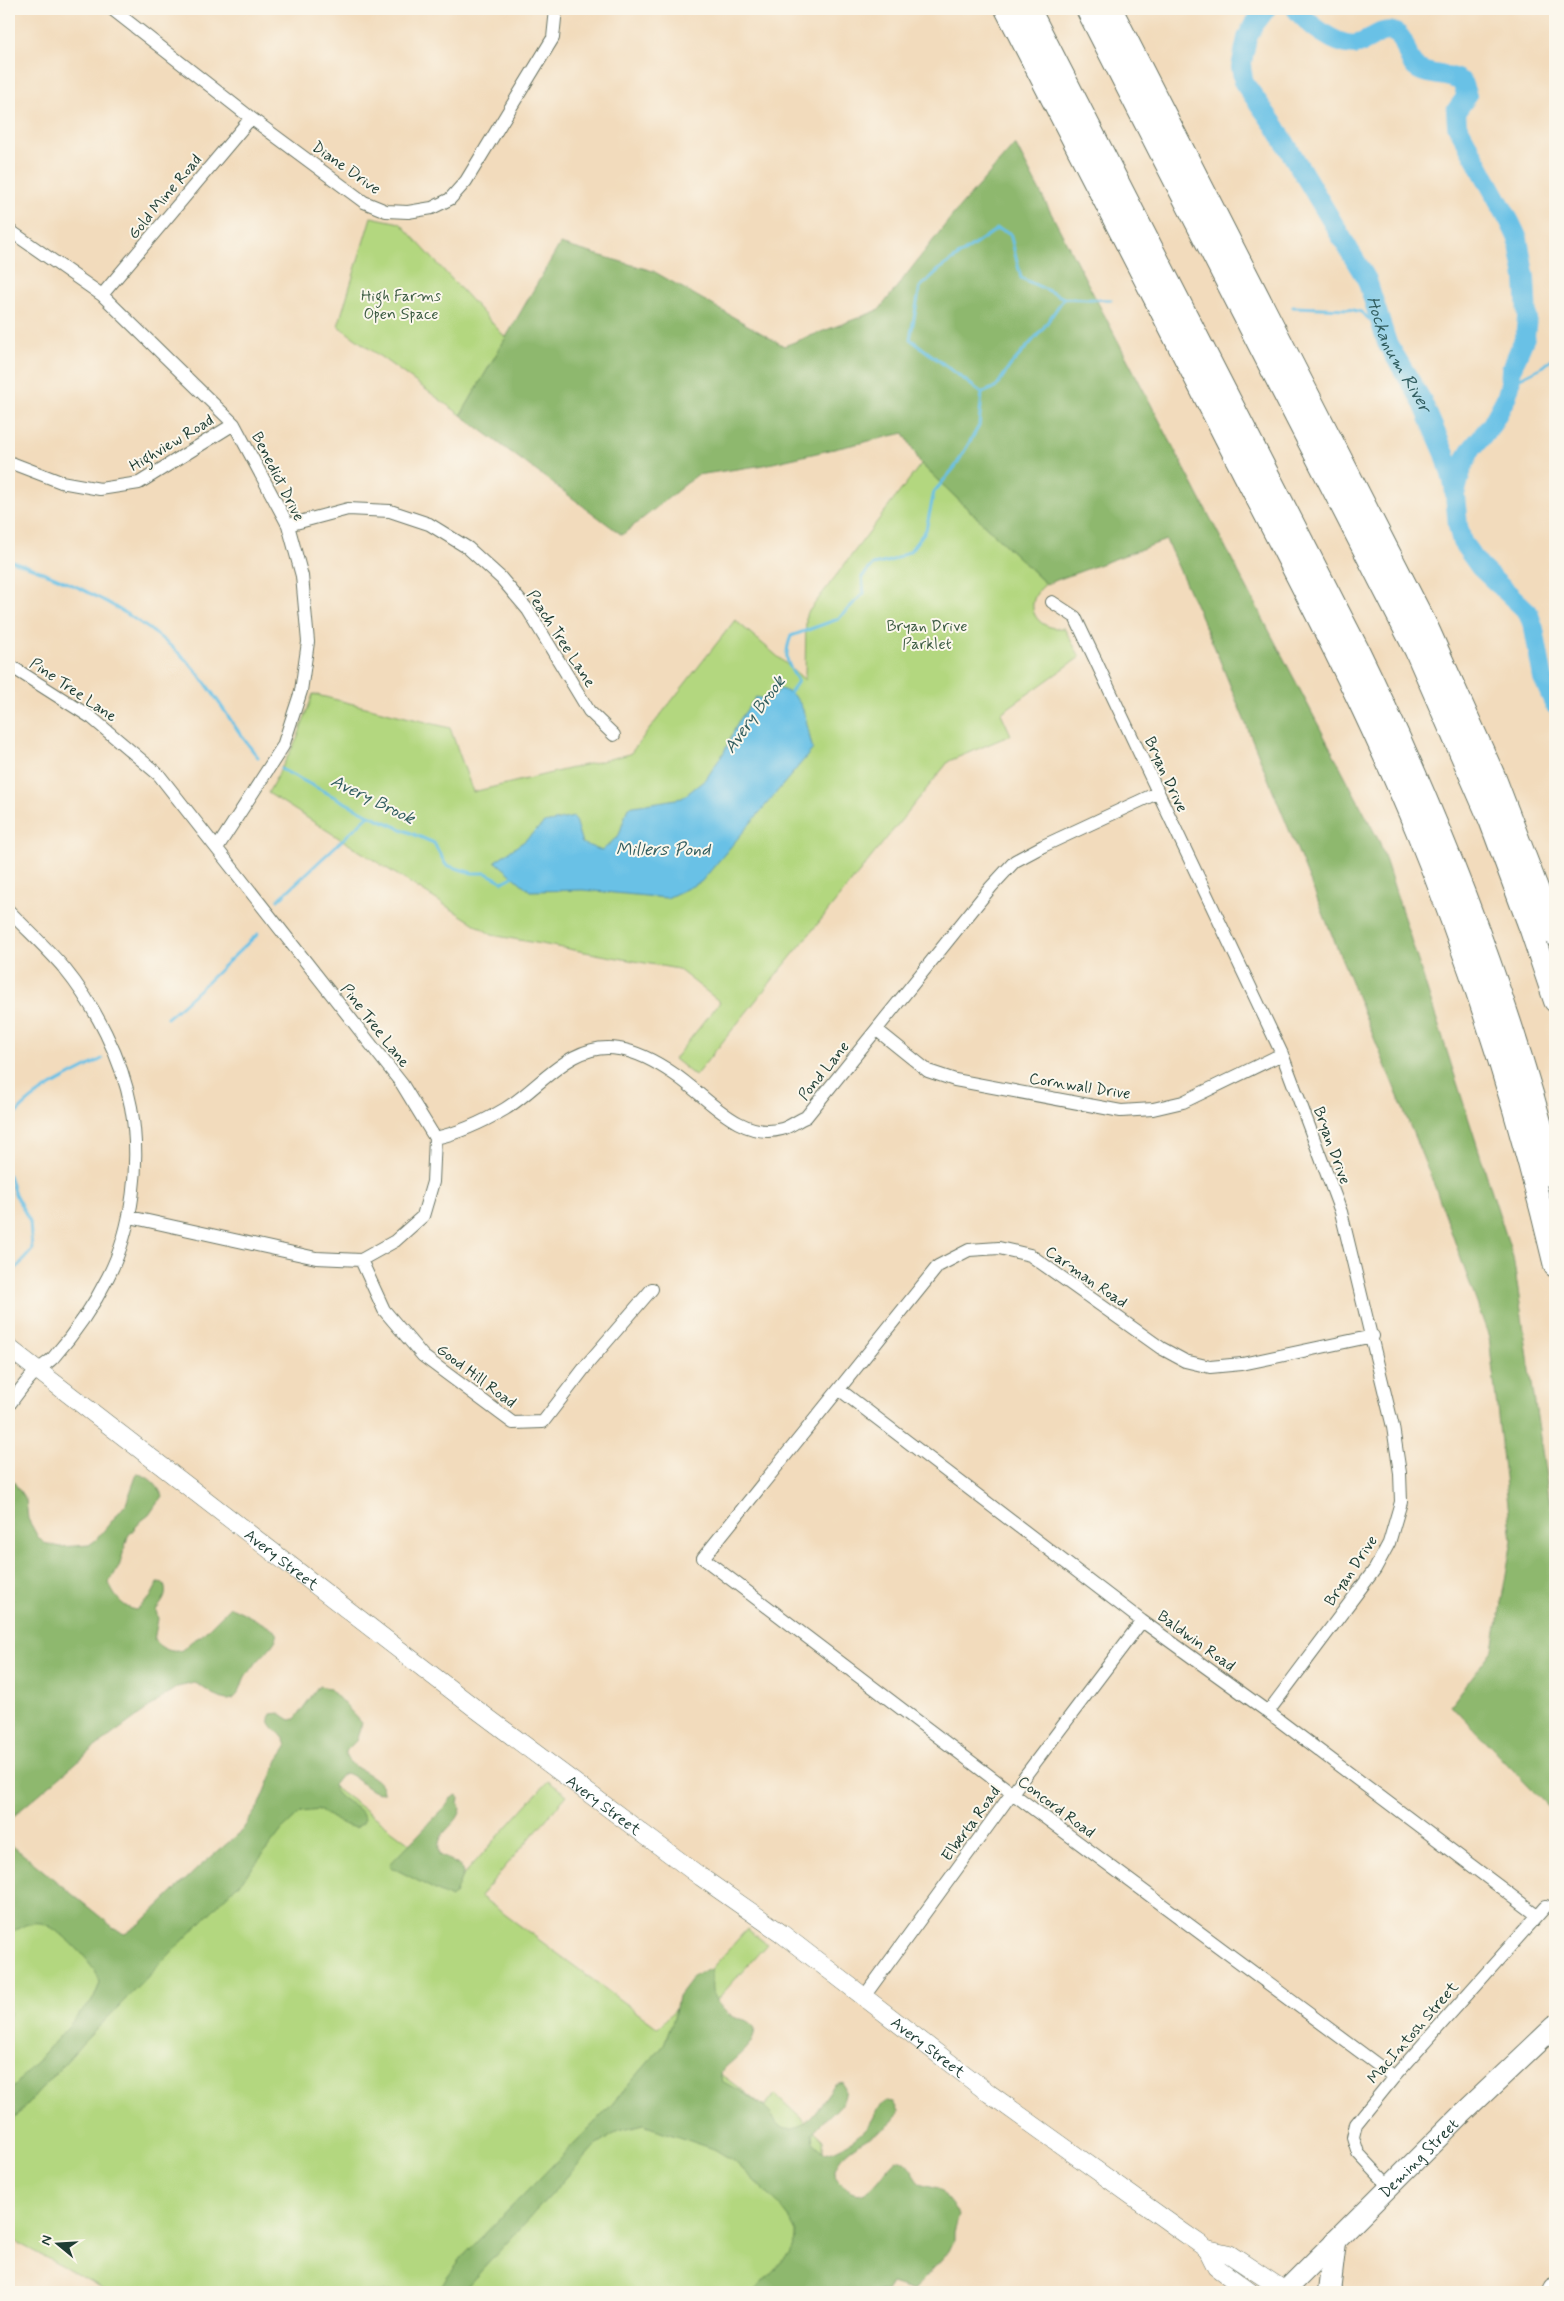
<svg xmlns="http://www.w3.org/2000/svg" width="1564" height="2301" font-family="Mynerve,sans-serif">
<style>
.green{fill:#b3d77f;stroke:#698a5a}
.forest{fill:#8eb86e;stroke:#567a51}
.water{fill:#69c1e6;stroke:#447f8d}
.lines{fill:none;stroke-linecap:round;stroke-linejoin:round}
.stream{stroke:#69c1e6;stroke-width:3}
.river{stroke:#69c1e6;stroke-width:20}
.street-casing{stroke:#697464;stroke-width:14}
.secondary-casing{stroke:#697464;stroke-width:19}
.primary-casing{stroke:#697464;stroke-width:22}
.highway-casing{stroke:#697464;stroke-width:24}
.street{stroke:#fff;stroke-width:12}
.secondary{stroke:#fff;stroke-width:18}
.primary{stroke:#fff;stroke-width:20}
.highway{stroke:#fff;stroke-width:22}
.labels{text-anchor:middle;stroke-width:4;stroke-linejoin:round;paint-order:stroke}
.street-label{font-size:16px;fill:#1f3d34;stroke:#fbf7ec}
.park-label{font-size:16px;fill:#3d5c43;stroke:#fbf7ec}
.water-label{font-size:18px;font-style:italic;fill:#325e60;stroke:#fbf7ec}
</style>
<rect width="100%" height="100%" fill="#fbf7ec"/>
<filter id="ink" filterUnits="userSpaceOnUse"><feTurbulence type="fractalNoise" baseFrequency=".02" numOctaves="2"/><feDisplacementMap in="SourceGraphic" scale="10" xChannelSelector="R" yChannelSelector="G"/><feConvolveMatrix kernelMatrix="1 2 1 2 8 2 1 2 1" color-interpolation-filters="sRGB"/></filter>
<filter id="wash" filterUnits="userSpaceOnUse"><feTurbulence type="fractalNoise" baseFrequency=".0096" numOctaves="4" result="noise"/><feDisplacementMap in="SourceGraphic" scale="20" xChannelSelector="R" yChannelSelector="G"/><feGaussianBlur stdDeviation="1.12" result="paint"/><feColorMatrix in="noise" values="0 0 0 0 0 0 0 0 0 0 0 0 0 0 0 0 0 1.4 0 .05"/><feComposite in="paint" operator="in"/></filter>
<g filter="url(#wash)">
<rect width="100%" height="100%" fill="#f2dbbc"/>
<path class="green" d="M371 217 400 223 506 338 461 415 338 326Z
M921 464 1046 584C1021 602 1034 631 1064 628L1080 657 1001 713 1011 735 949 761 695 1076 674 1059 720 1002 678 969 492 935 268 793 297 739 313 694 450 728 473 792 630 754 735 620 805 680 806 615Z
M318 1775 459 1880 548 1781 567 1795 480 1896 658 2028 747 1929 767 1944 678 2043 765 2107 775 2094 823 2139 824 2234 772 2292H110L9 2238V1869L132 1972Z"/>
<path class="forest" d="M1015 144 1380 843 1513 1257 1555 1537V1814L1451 1705 1493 1649 1512 1540 1489 1337 1437 1192 1214 646 1166 540 1046 584 921 464 904 433 764 465 697 475 622 535 461 415 560 244 653 271 784 346 879 310 952 216Z
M137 1474C148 1475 159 1486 162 1496L149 1515 141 1521 128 1536 119 1567 109 1582C111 1593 124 1609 136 1610L150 1598 158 1583 164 1584C168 1596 163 1601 156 1610L158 1619 154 1640C160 1648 172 1654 182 1650L192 1641 201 1636 230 1607C236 1608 274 1629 277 1633 280 1640 261 1657 256 1663 253 1668 250 1671 246 1675 241 1682 241 1698 229 1700 219 1701 204 1687 195 1683L177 1687 91 1750 17 1813 9 1823V1555L12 1550 9 1535V1475L26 1500 28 1519 38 1537 44 1543 60 1547 89 1545 96 1540 126 1504Z
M319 1686 329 1688 362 1723 356 1741 346 1751V1757C353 1771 384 1776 383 1793 368 1794 359 1777 346 1773L341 1775 333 1785C336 1801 358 1803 365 1818L363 1823 355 1828 340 1823 320 1810 301 1812 282 1830 247 1875 82 2044 9 2125V2092L94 1998 100 1983C97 1965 59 1927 41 1923 29 1921 19 1928 9 1934V1843L119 1932 125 1934 141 1923 198 1868 241 1832 260 1804 278 1760 287 1747C286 1733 269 1730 269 1718L271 1714 279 1713 290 1720 295 1719Z
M457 1795 459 1798 458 1804 461 1809C457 1828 433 1831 440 1855L460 1866 463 1873 455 1894 451 1898 391 1867 390 1864 445 1807 450 1799Z
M708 1969 712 1971C713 1978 711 1984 712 1991 713 1998 724 2012 731 2016 741 2022 743 2015 755 2028 754 2048 732 2059 720 2073L722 2081C737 2090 754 2097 767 2110 772 2115 776 2123 782 2127 786 2130 792 2130 796 2128 815 2119 822 2099 835 2085L843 2083C854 2105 821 2119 812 2134L813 2142 825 2153C839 2151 859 2137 868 2126 875 2118 876 2107 887 2101L893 2102 898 2111C898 2133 836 2142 834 2175 837 2182 841 2184 847 2189 868 2207 883 2168 897 2159 909 2161 913 2175 920 2183L938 2188 959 2214 954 2232V2240L949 2251 915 2289 910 2290 891 2284 886 2292H753L789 2254 796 2238V2232L789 2218 778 2204 734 2161 714 2149 643 2125 619 2131 595 2146 462 2292H436L466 2253 606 2111 664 2044 674 2018 678 1996 694 1975Z"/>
<path class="water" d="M780 689C808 696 805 725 813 749L701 882 667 898 583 890 530 891 495 861 523 842 544 823 574 817 582 843 602 851 619 835 628 807 682 798 706 779 724 752 738 722 756 697 769 701Z"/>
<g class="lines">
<path class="stream" d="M1293 307 1349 309 1361 312 1383 331
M1510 383 1544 366 1555 356
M982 393 996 387 1010 366 1042 330 1064 298
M9 560C69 579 139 614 185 659 212 686 232 727 258 757
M789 695 798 681C787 664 783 657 791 636L838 619 864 593 862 577 873 565 891 561 910 551 926 530 934 492 955 467 979 426 982 393 910 339 920 287 941 268 997 229 1010 233 1021 278 1064 298 1111 300
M281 769 369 815 434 843 446 865 472 873H486L503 882 516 875
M278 900 369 815
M167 1018C199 992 227 961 258 934
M9 1125C23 1095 74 1074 102 1059
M9 1175 14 1192 30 1222 32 1250 13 1272"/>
<g class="river">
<path id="s1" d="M1266 9 1253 26 1247 38 1241 67 1244 83 1275 126 1367 280 1387 343 1421 399 1445 454 1454 485 1458 526 1462 542 1480 567 1528 612 1534 629 1543 678 1555 705"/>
<path d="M1296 9C1307 23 1338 49 1358 44 1370 41 1380 28 1393 32 1407 36 1405 58 1415 67 1428 78 1449 72 1462 82L1467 96 1456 111 1457 125 1510 222 1518 239 1525 278 1527 318 1525 337 1511 370 1510 385 1506 398 1492 424 1470 451 1462 468 1456 491"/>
</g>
</g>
</g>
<g filter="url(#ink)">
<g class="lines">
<defs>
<path id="street" d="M112 9 251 118 364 202 386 211 408 212 432 208 450 199 466 181 553 38 556 9
M9 230 102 295 234 424 288 525 302 576 308 642 301 691 283 746 217 848
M102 295 251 118
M9 462 61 482 100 489 139 483 234 424
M288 525 348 509 390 511 429 524 468 548 501 578 528 610 589 711 614 735
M1052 602 1075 617 1282 1054 1341 1212 1393 1427 1400 1473 1401 1502 1389 1543 1375 1569 1268 1712
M9 665 92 718 159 775 402 1084 435 1138 433 1182 423 1216 395 1241 361 1260 316 1258 130 1217
M9 911C27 930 47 948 64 968 95 1006 122 1058 131 1107 141 1161 133 1228 108 1277 94 1305 74 1334 53 1358 48 1363 42 1366 38 1370 27 1379 18 1393 9 1405
M877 1030 928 1071 955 1080 1121 1111 1153 1109 1183 1102 1282 1054
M435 1138C460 1133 483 1122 505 1109 540 1088 572 1040 619 1049 639 1052 658 1063 674 1074 706 1095 739 1141 782 1129 790 1127 798 1120 806 1117L991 887 1015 861 1043 846 1157 793
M361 1260 384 1310 423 1356 513 1423 543 1422 589 1362 652 1289
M1373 1336 1242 1364 1210 1367 1185 1361 1161 1348 1030 1255 999 1248 969 1250 938 1266 703 1558 1012 1793 1394 2077
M840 1390 1142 1621 1268 1712 1537 1915
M863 1998 1012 1793 1142 1621
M1390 2187 1358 2153 1353 2137 1356 2124 1394 2077 1546 1906"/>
<g id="secondary">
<path id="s2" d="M9 1348 476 1709 701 1877 781 1933 990 2094 1184 2233 1207 2249 1229 2254 1285 2291"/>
<path d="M1207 2249 1216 2267 1250 2292"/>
</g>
<g id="primary">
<path id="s3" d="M1284 2292 1460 2116 1555 2026"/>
</g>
<path id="highway" d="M1006 9C1083 158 1160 308 1236 458 1300 581 1364 703 1417 831 1475 972 1520 1117 1555 1266
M1029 9 1358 650C1440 819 1509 996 1555 1178
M1087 9 1416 651 1490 820 1531 930 1555 1001
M1111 9 1428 629 1494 776 1555 935
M1285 2291 1287 2292
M1329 2292 1335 2242
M1554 2292 1555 2290"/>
</defs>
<use href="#street" class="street-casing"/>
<use href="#secondary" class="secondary-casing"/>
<use href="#primary" class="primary-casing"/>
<use href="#highway" class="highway-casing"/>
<use href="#street" class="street"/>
<use href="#secondary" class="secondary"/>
<use href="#primary" class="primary"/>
<use href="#highway" class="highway"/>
</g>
</g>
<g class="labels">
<g class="street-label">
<text transform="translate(347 167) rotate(35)" y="6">Diane Drive</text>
<text transform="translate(164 196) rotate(-50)" y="6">Gold Mine Road</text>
<text transform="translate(171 442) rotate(-31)" y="6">Highview Road</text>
<text transform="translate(279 476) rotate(63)" y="6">Benedict Drive</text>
<text transform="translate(562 638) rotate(57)" y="6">Peach Tree Lane</text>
<text transform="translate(74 689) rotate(34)" y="6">Pine Tree Lane</text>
<text transform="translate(1167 774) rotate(65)" y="6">Bryan Drive</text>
<text transform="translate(376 1025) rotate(52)" y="6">Pine Tree Lane</text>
<text transform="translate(823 1070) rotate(-51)" y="6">Pond Lane</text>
<text transform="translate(1080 1085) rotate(9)" y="6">Cornwall Drive</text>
<text transform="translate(1333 1145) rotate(70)" y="6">Bryan Drive</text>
<text transform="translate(1087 1276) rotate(35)" y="6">Carman Road</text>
<text transform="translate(477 1375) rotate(37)" y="6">Good Hill Road</text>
<text dy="6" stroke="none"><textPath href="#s2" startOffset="345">Avery Street</textPath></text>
<text transform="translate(1350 1570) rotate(-56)" y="6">Bryan Drive</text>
<text transform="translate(1197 1640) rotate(36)" y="6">Baldwin Road</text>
<text dy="6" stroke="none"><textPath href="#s2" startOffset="750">Avery Street</textPath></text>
<text transform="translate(1057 1806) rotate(37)" y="6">Concord Road</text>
<text transform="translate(970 1823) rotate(-54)" y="6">Elberta Road</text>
<text transform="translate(1412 2032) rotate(-49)" y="6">MacIntosh Street</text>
<text dy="6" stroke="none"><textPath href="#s2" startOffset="1155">Avery Street</textPath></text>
<text dy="6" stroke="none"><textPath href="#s3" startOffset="190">Deming Street</textPath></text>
</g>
<g class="park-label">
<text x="401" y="301">High Farms<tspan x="401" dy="18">Open Space</tspan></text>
<text x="927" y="631">Bryan Drive<tspan x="927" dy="18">Parklet</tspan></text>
</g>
<g class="water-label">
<text dy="6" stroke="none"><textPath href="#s1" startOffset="394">Hockanum River</textPath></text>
<text transform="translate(754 714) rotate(-54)" y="6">Avery Brook</text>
<text transform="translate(373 799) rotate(26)" y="6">Avery Brook</text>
<text x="663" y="855">Millers Pond</text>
</g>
</g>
<rect width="1564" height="2301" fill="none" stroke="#fbf7ec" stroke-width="30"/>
<g transform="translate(58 2244) rotate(288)" stroke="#fbf7ec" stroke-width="4" paint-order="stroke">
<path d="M0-4L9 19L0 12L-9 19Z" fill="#1f3d34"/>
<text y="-8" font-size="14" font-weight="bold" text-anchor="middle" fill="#1f3d34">N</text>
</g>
</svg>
